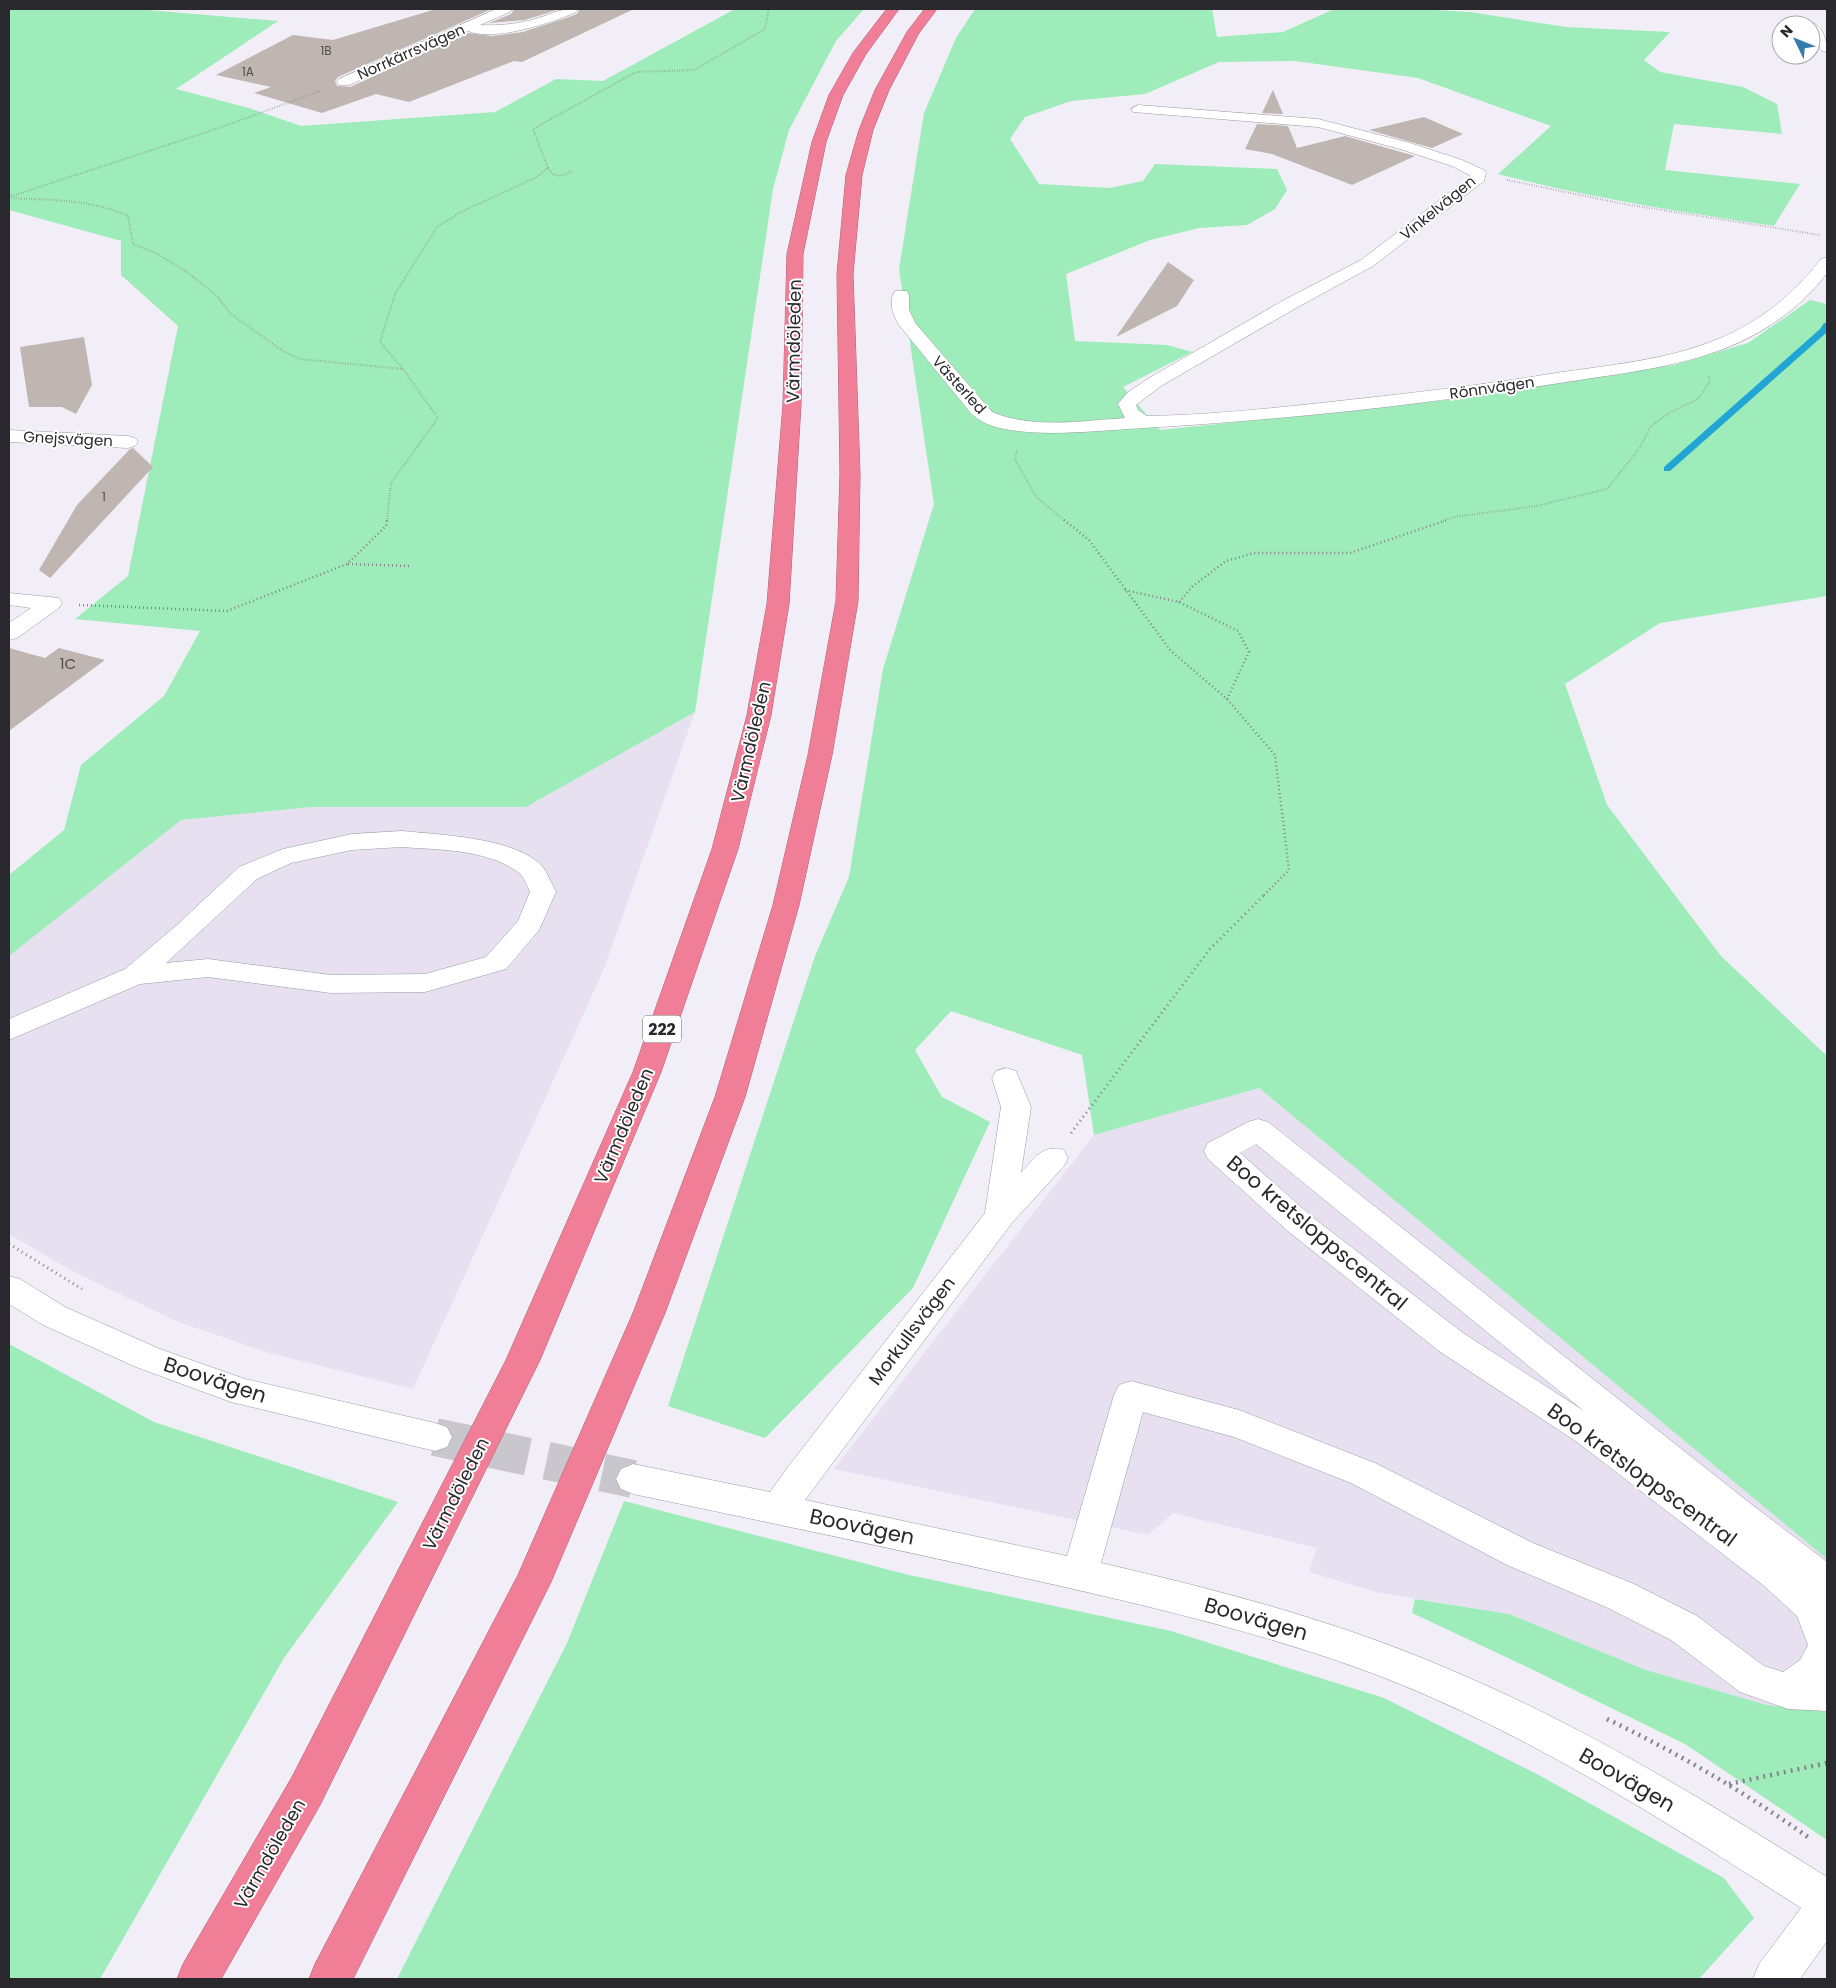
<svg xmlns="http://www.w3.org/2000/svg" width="1836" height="1988" font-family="Poppins,sans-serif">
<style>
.built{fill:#e6e0f0}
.green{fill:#9decb9}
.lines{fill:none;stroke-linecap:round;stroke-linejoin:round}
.stream{fill:#21a5d5;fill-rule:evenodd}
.building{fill:#bfb6b1}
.minor-tunnel{stroke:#c9c6ce;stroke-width:38;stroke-dasharray:38 19;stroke-linecap:butt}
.minor-casing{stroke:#9c99a1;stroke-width:1}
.highway-casing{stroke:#ab6072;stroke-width:1}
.path-far3{stroke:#86848b;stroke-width:2;stroke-dasharray:0.5 2;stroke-linecap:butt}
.path-far2{stroke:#86848b;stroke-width:2.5;stroke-dasharray:1 3;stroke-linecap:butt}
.path-far1{stroke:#86848b;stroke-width:3;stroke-dasharray:1 4;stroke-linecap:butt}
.path{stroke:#86848b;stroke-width:4.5;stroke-dasharray:2 5;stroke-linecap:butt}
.minor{fill:#fff;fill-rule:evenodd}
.highway{fill:#f17e97;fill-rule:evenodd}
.labels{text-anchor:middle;stroke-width:4;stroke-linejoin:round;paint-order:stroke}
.far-number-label{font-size:12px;fill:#4e4c4d}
.far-street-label{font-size:15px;fill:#29282c;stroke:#fff}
.number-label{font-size:15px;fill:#4e4c4d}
.shield{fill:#fff;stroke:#69686b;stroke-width:1}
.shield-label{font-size:16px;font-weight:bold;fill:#29282c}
.street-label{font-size:18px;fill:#29282c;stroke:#fff}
.near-street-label{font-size:21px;fill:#29282c;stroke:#fff}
</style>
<rect width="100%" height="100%" fill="#f1eef7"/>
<path class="built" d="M695 712 603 971 413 1389 266 1352 176 1321 70 1270 9 1234V956L181 820 312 807H526Z
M1259 1088 1827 1559V1712L1767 1705 1646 1670 1509 1614 1376 1592 1309 1572 1317 1548 1173 1513 1148 1535 834 1469 1094 1135Z"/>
<path class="green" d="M9 9H136L278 21 176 89 249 108 301 126 495 112 556 79 603 81 735 9H864L836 41 789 130 773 189 695 712 526 807H312L181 820 9 956V875L64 830 81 765 164 696 200 631 75 619 128 576 178 326 121 275V241L9 210Z
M975 9H1212L1217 37 1283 32 1334 9H1416L1470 12 1566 27 1670 32 1644 60 1660 72 1743 87 1777 104 1782 134 1674 124 1665 170 1800 184 1774 226C1681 212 1589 198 1498 174L1551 126 1418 78 1295 61 1219 62 1145 94 1071 101 1025 117 1010 139 1039 184 1109 188 1143 181 1155 164 1277 169 1287 190 1275 209 1247 225 1199 228 1150 240 1066 274 1075 341 1167 345 1192 352 1123 387 1160 430 1464 398 1674 365 1748 343 1810 300 1827 304V596L1660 623 1565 684 1607 805 1721 956 1827 1056V1559L1259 1088 1094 1135 1082 1055 951 1011 915 1050 942 1097 990 1122 913 1288 765 1438 668 1406 815 956 849 877 883 669 934 504 899 269 924 113 956 38Z
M9 1344 154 1422 398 1502 284 1658 100 1979H9Z
M624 1501 905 1574 1171 1631 1384 1698 1535 1773 1724 1878 1754 1918 1699 1979H397L567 1643Z
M1415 1599 1509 1614 1646 1670 1767 1705 1827 1712V1840L1685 1744 1525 1666 1412 1613Z"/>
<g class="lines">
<path class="stream" d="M1824 323H1827L1826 333 1670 471H1664V467L1820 329Z"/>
</g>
<path class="building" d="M436 9H492L338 77 335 81 337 86 350 87 468 33 492 36 523 32 566 18 577 14 580 9H634L522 62 514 61 409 102 376 94 322 113 254 93 271 87 216 75 293 35 333 40Z
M514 9H560L525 20 489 23 511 14Z
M1273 90 1283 114 1262 113Z
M1424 117 1463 134 1432 148 1369 130Z
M1257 124 1288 126 1297 148 1345 136 1415 156 1352 185 1272 154 1245 149Z
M1168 262 1194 280 1177 306 1116 337Z
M84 337 92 385 76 414 62 407H29L20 347Z
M133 448 153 467 50 578 39 570 77 505 130 449Z
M9 648 45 658 59 648 105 660 9 731Z"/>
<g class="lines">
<path class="minor-tunnel" d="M435 1437 633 1479"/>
<defs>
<path id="minor" d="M496 9H512L510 12 480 25C498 26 515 24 532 20 549 15 560 8 578 9L576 12C552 23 493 42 468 31L349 85H339L337 82 339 79Z
M1811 22C1823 25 1827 41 1827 52L1822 51 1811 35V25H1805Z
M1138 105 1318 119 1410 143 1462 160 1484 170 1486 173 1484 181 1373 266 1296 308 1161 386 1136 405 1138 410 1147 416C1211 415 1275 408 1339 401 1412 393 1484 385 1556 373 1610 365 1668 360 1718 339 1760 322 1794 294 1821 259L1827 257V273C1799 310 1759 337 1715 352 1675 366 1633 372 1592 378 1511 391 1431 402 1350 411 1282 418 1213 424 1144 428 1102 430 1060 436 1018 431 1000 429 981 425 969 411L899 325C893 315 888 302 895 291H907L909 295V310L916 324 992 412C1032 429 1082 421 1125 418L1118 404 1127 393 1149 378 1284 300 1361 260 1471 176 1452 166 1400 149 1318 127 1133 112 1131 109Z
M9 430 128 436 135 438 138 442 135 446 128 448 9 442Z
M9 593 59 598 62 603 59 608 17 638 9 640V623L31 608 9 605Z
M402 831C441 835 506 837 538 862 546 868 551 883 556 892L539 930 506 969 425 992 331 993 208 977 140 984 9 1040V1019L125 969 177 925 239 867 283 849 352 834ZM402 847C440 850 486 849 518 872 524 876 527 886 530 892L518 921 486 957 425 974 331 975 208 959 166 963 257 879 291 863 352 850Z
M1006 1068 1016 1071 1031 1107 1021 1173C1035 1158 1042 1144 1064 1150L1068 1158 1064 1166 1011 1224 805 1500 1067 1556 1114 1395 1119 1385 1131 1381 1239 1410 1375 1463 1533 1543 1634 1584 1697 1616 1764 1666 1783 1672 1800 1660 1808 1645 1797 1616 1763 1585 1577 1442 1439 1351 1289 1232 1208 1159 1204 1151 1208 1143 1248 1122 1258 1119 1268 1122 1751 1504 1827 1562V1711L1788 1709 1740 1692 1671 1640 1608 1608 1507 1565 1351 1483 1234 1437 1143 1412 1101 1563C1223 1591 1345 1623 1460 1674 1589 1729 1709 1803 1827 1877V1941L1800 1979H1753L1759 1964 1801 1908C1665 1821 1528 1733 1377 1675 1262 1632 1141 1604 1020 1577 891 1548 762 1521 633 1494L621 1489 616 1479 621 1469 633 1464 770 1492 788 1467 985 1213 1001 1107 992 1078 996 1071ZM1256 1144 1584 1411 1463 1333 1311 1216 1240 1153Z
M9 1276 20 1279 65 1307 160 1349 245 1379 435 1423 447 1427 452 1437 447 1447 435 1451 231 1402 136 1367 43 1325 9 1304Z"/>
<path id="highway" d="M887 9H899L866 54 843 95 826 142 803 254 801 404 789 604 771 715 738 849 661 1072 540 1360 320 1805 221 1979H177L183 1964 292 1777 506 1360 633 1072 712 849 747 715 767 604 783 404 787 254 812 142 829 95 853 53Z
M925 9H937L919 33 889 90 873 130 862 175 853 274 860 474 858 601 832 755 799 905 745 1097 665 1313 551 1582 353 1979H309L315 1964 518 1575 633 1313 715 1097 773 905 808 755 836 601 840 474 837 274 846 175 859 130 875 90 907 32Z"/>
</defs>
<use href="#minor" class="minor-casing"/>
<use href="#highway" class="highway-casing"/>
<path class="path-far3" d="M548 168 552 174 561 176 572 171
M1507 180 1624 204 1820 235
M9 197 219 128 320 91
M9 198C50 200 90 199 128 216L133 244 156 253 187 272 217 296 230 313 280 349 299 359 403 369
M1017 451 1015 459 1036 497 1065 521
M387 521 391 483 438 418 403 369 380 342 395 294 437 227 463 211 535 178 548 168 533 129 636 72 694 70 765 29 769 9
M1443 521 1454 517 1536 506 1607 489 1639 449 1651 426 1669 413 1698 399 1710 381 1708 375"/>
<path class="path-far2" d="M1064 520 1089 540 1171 651 1227 699 1275 755 1289 870 1264 895
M348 564 411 566
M1125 590 1179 602 1238 631 1249 652 1227 699
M1179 602 1193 586 1226 561 1254 553H1350L1447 520
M79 605 227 611 347 564 386 526 387 520"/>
<path class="path-far1" d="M1071 1133 1210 949 1265 894
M9 1244 82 1289"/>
<path class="path" d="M1607 1719C1678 1753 1744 1792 1808 1837
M1729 1784 1827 1763"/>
<use href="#minor" class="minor"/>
<use href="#highway" class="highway"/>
</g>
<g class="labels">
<g class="far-number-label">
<text x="326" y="55">1B</text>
<text x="248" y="76">1A</text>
<text x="104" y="501">1</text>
</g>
<g class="far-street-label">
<text transform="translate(411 52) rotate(-24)" y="5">Norrkärrsvägen</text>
<text transform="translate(1438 208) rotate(-39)" y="5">Vinkelvägen</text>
<text transform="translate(959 385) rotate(48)" y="5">Västerled</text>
<text transform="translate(1492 388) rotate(-8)" y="5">Rönnvägen</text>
<text transform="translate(68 439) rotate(3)" y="5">Gnejsvägen</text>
</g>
<g class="number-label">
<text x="68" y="669">1C</text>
</g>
<rect class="shield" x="643" y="1015.5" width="38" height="27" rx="4"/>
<g class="shield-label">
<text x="662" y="1035">222</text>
</g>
<g class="street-label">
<text transform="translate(794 341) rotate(-89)" y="6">Värmdöleden</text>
<text transform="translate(751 742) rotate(-77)" y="6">Värmdöleden</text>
<text transform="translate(624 1126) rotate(-67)" y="6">Värmdöleden</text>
<text transform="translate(912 1331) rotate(-53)" y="6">Morkullsvägen</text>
<text transform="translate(456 1494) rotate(-63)" y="6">Värmdöleden</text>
<text transform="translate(270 1854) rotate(-60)" y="6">Värmdöleden</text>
</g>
<g class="near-street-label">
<text transform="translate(1317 1233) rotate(40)" y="7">Boo kretsloppscentral</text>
<text transform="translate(215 1380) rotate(18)" y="7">Boovägen</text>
<text transform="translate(1642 1475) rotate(36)" y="7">Boo kretsloppscentral</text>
<text transform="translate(862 1527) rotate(12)" y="7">Boovägen</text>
<text transform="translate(1256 1619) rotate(16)" y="7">Boovägen</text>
<text transform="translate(1627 1780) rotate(30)" y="7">Boovägen</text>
</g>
</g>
<rect width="1836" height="1988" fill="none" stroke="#29282c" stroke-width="20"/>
<g transform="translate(1796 40) rotate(313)"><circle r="24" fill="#ffffff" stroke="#a9a9ab"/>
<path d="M0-4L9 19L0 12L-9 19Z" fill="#327cb0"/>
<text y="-8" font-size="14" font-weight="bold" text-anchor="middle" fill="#29282c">N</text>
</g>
</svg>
